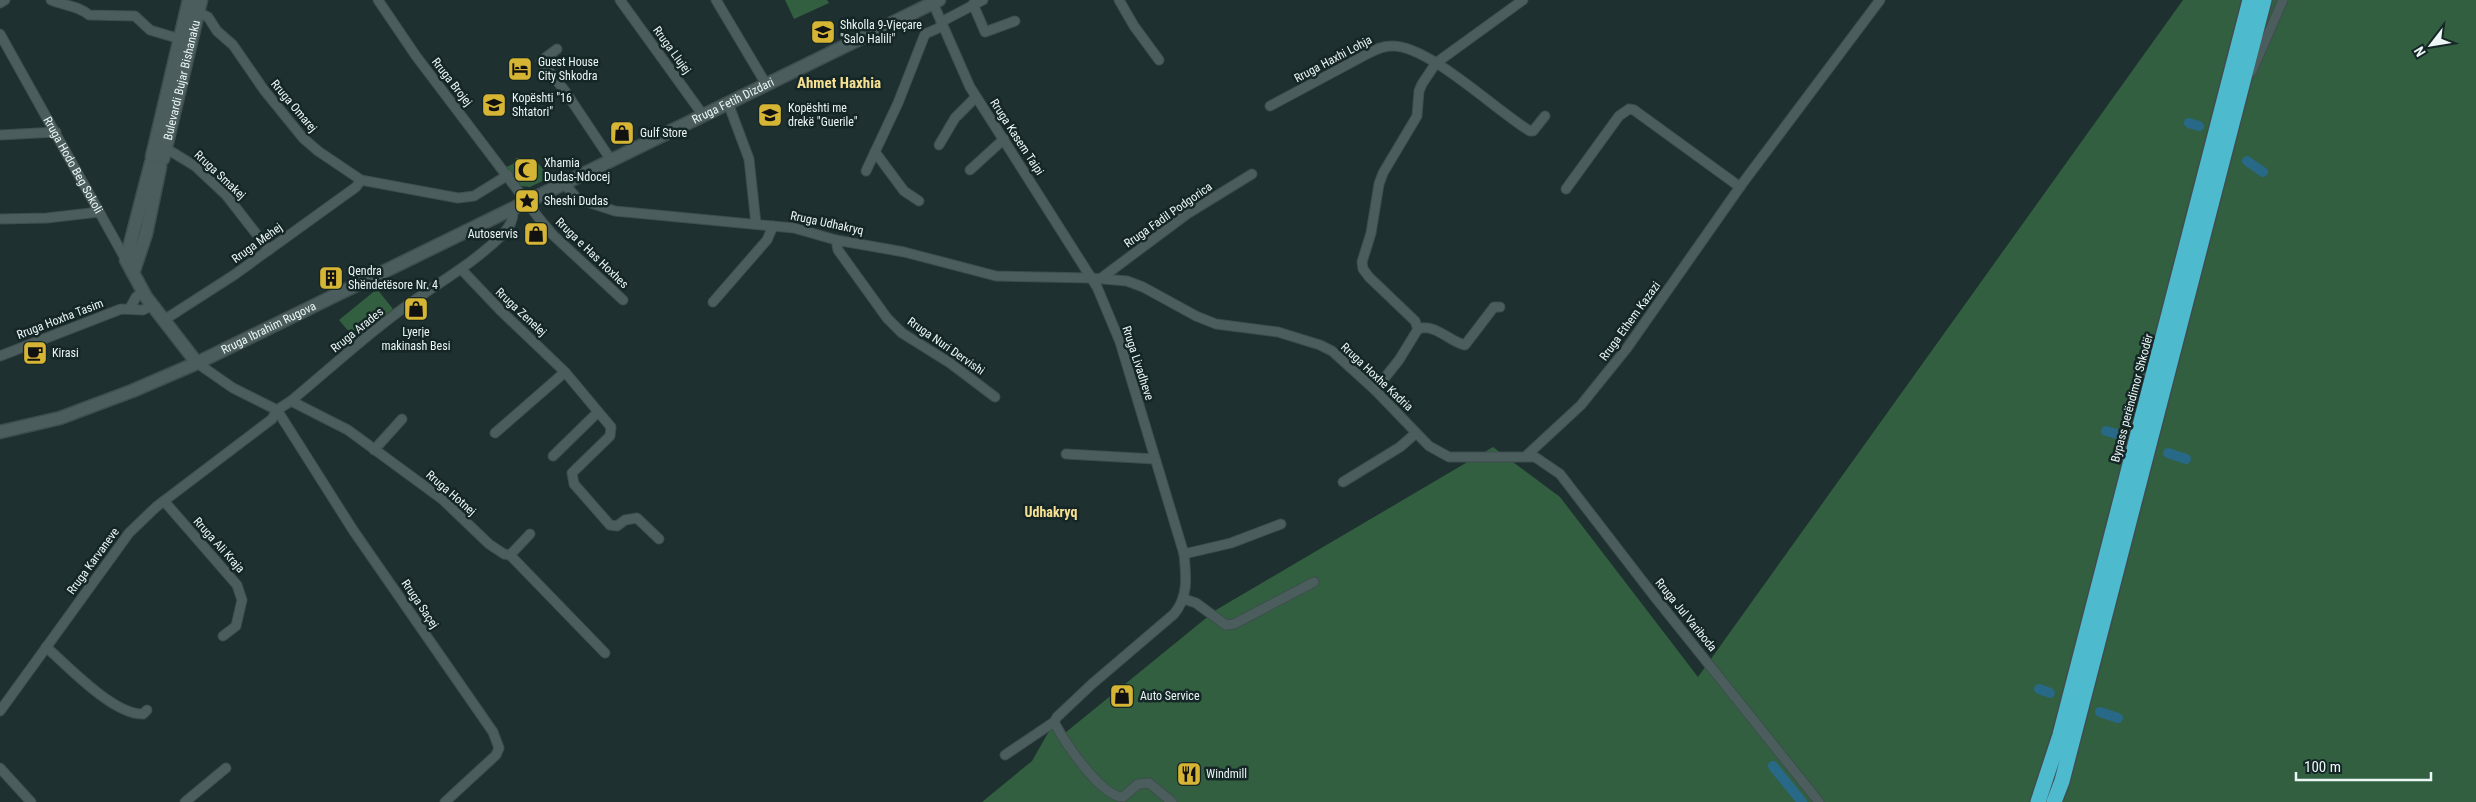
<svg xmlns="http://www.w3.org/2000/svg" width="2476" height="802" font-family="'Roboto Condensed',sans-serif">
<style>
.green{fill:#325f40}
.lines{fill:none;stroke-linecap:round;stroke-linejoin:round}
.canal{stroke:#276986;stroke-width:10}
.street-casing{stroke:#3e4d4d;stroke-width:11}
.secondary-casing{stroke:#3e4d4d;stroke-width:15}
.highway-casing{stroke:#3e4d4d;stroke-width:18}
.street{stroke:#4b5e5d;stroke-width:9}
.secondary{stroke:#4b5e5d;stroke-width:12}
.highway{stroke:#4ebacd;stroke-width:15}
.labels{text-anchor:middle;stroke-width:5;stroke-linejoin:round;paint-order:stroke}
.poi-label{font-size:12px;fill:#ebf6f5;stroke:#152626;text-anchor:start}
.street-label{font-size:12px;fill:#ebf6f5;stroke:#152626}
.neighbourhood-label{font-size:14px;font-weight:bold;fill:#f6e092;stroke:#152626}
.quarter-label{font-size:15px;font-weight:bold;fill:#f6e092;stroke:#152626}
</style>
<rect width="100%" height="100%" fill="#1e302f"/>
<path class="green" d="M785 0H827L829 3 794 19Z
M2183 0H2476V802H982L1032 761 1052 726 1060 737 1216 610 1493 447 1560 497 1698 677Z
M516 158H533L551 177 530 187 521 186 506 167 513 164Z
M377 289 393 309 356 340 339 320Z"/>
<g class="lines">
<path class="canal" d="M2189 123 2199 126
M2247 161 2263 172
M2106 431 2117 434
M2168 453 2186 459
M2039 689 2050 693
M2100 712 2118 718
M1773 766 1802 802"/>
<defs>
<g id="street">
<path d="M51 0C64 6 78 5 89 15L135 16 150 30 180 39"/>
<path d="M378 0 416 56 538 217 553 235 623 300"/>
<path d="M620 0 703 115"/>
<path d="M716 0 766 84"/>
<path d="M1119 0 1134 26 1159 60"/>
<path d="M0 3 5 0"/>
<path d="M933 3 970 87 1097 287 1120 342 1184 554C1186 576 1189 596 1174 614L1092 684 1057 717 1054 722 1005 755"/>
<path d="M973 4 985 32 1015 21"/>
<path d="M194 10 208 17 217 31 233 45 264 90 303 138 318 151 361 180 458 198 474 196 508 175"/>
<path d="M941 22 983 0"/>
<path id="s1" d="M0 34 126 260"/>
<path d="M557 49 541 61 565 91 611 160"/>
<path d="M2252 71 2283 0"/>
<path d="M728 103 749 159 756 224"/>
<path d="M1270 106 1369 53C1377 49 1383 46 1391 46 1428 44 1496 111 1530 131H1533L1545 116"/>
<path d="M0 135 56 132"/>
<path d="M939 145 955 118 976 97"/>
<path d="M167 149 195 166 226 195 269 250"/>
<path d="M875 152 904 191 919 201"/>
<path d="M970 170 1004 139"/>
<path d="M866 171 898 103 925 34 943 26"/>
<path d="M563 183 578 199 615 211 794 228 836 240 904 252 996 276 1091 278 1127 281 1143 287 1196 316 1216 324 1278 332 1320 345 1332 351 1375 390 1429 446 1449 457H1535L1560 474 1654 596 1819 802"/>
<path d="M1566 189 1619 116 1629 109 1634 110 1740 187"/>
<path d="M0 219 47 218 99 212"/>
<path d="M836 240 838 250 887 318 902 333 950 363 995 397"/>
<path d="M462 270 500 310 565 372 611 427 610 436 572 473 574 484 610 525 617 526 625 520 637 518 659 539"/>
<path d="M1100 279 1187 214 1252 174"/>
<path d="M713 302 767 240 773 226"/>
<path d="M130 308 136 297 143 292"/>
<path d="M164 320 234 275 356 187 361 180"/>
<path d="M1418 329C1435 323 1450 342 1465 345L1494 307H1500"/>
<path d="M0 356 121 309 143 310 152 305"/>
<path d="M197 363 233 388 277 410 353 530 493 732 499 748 496 755 445 802"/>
<path d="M1375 390 1399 360 1418 329 1415 321 1369 277 1363 269 1362 262 1371 233 1379 184 1383 173 1417 116 1419 91 1422 84 1436 63 1523 0"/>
<path d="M291 401 348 430 442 499 489 544 504 554 510 555 530 534"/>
<path d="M495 433 565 372"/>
<path d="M374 450 402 419"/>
<path d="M1066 454 1155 459"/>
<path d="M553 456 598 412"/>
<path d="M1526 456 1581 405 1627 348 1742 184 1880 0"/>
<path d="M1343 482 1400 447 1416 433"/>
<path d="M164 501 237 585 242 600 236 626 223 636"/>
<path d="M1184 554 1231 543 1281 524"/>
<path d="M510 555 605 653"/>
<path d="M1184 599 1196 603 1226 625 1234 624 1314 582"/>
<path d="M46 647C67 665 113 715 143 714L147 710"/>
<path d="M0 711 129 533 156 507 272 419 277 410 291 401C333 366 374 328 419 297 448 277 477 260 502 235 510 226 514 220 513 208"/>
<path d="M1054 722C1064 741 1101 797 1123 797L1138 784 1149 783 1172 802"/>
<path d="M0 768 31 802"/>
<path d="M185 802 226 768"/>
</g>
<g id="secondary">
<path d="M152 157 189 0"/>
<path id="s2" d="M163 159 201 0"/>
<path d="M151 163 126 260 146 297 197 363"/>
<path d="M133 273 146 234 160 167"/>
<path id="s3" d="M0 432 60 418 132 391 197 363 939 0"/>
</g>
<path id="highway" d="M2038 802 2060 735 2250 0
M2054 802 2062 781 2264 0"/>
</defs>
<use href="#street" class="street-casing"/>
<use href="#secondary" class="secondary-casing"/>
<use href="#highway" class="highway-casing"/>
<use href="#street" class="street"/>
<use href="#secondary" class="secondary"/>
<use href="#highway" class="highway"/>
</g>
<defs>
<symbol id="school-square" viewBox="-11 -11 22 22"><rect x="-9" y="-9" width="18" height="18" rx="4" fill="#d6b534" stroke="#152626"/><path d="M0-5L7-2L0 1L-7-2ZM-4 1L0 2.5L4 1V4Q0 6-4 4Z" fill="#111"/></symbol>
<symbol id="hotel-square" viewBox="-11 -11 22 22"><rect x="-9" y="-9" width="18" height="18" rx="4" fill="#d6b534" stroke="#152626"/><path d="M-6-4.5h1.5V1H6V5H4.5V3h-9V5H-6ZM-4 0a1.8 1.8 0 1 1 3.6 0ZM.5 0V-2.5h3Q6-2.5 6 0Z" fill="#111"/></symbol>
<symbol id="shop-square" viewBox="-11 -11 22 22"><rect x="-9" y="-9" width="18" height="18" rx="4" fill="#d6b534" stroke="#152626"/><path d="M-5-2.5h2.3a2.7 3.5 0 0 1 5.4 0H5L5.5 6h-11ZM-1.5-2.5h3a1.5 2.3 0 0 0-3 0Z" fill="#111"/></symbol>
<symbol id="mosque-square" viewBox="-11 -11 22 22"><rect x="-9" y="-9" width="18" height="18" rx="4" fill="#d6b534" stroke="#152626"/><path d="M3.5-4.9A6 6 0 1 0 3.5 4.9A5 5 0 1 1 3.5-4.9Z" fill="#111"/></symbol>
<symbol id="sight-square" viewBox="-11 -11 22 22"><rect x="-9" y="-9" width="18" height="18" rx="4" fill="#d6b534" stroke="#152626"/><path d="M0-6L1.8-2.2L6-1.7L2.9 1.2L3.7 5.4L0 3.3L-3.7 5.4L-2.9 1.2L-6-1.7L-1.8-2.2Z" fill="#111"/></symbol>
<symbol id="building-square" viewBox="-11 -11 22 22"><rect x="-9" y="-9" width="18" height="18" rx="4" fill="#d6b534" stroke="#152626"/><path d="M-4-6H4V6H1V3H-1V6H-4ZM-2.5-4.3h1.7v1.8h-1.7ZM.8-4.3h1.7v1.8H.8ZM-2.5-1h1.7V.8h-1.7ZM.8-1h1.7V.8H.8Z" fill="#111"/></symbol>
<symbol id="cafe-square" viewBox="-11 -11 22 22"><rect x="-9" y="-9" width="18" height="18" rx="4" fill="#d6b534" stroke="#152626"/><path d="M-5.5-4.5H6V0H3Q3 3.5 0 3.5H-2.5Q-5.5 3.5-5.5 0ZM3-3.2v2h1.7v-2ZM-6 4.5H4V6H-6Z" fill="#111"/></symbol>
<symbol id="restaurant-square" viewBox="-11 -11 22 22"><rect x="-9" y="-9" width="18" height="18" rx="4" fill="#d6b534" stroke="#152626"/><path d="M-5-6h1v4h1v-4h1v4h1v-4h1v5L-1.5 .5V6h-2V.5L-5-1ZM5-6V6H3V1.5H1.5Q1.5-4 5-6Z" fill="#111"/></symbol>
</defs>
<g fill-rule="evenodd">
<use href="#school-square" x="809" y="18" width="28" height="28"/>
<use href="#hotel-square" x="506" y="55" width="28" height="28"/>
<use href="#school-square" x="480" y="91" width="28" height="28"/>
<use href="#school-square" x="756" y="101" width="28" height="28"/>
<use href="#shop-square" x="608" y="119" width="28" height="28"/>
<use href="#mosque-square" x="512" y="156" width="28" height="28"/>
<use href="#sight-square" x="513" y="187" width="28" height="28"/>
<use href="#shop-square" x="522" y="220" width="28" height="28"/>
<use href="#building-square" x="317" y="264" width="28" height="28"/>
<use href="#shop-square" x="402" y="295" width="28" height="28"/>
<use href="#cafe-square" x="21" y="339" width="28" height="28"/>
<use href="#shop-square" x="1108" y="682" width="28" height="28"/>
<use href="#restaurant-square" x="1175" y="760" width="28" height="28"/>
</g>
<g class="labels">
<g class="poi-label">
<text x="840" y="29">Shkolla 9-Vjeçare<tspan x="840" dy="14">"Salo Halili"</tspan></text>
<text x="538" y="66">Guest House<tspan x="538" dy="14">City Shkodra</tspan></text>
<text x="512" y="102">Kopështi "16<tspan x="512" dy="14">Shtatori"</tspan></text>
<text x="788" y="112">Kopështi me<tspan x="788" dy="14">drekë "Guerile"</tspan></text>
<text x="640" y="137">Gulf Store</text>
<text x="544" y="167">Xhamia<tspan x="544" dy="14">Dudas-Ndocej</tspan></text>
<text x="544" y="205">Sheshi Dudas</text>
<text x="518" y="238" text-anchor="end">Autoservis</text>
<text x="348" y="275">Qendra<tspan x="348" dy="14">Shëndetësore Nr. 4</tspan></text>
<text x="416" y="336" text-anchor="middle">Lyerje<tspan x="416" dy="14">makinash Besi</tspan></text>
<text x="52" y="357">Kirasi</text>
<text x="1140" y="700">Auto Service</text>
<text x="1206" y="778">Windmill</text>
</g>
<g class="street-label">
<text transform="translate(672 50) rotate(54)" y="4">Rruga Llujej</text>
<text transform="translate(1333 59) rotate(-28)" y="4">Rruga Haxhi Lohja</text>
<text dy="4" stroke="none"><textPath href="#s2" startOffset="81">Bulevardi Bujar Bishanaku</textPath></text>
<text transform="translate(452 82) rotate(52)" y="4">Rruga Brojej</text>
<text dy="4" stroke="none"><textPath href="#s3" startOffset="806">Rruga Fetih Dizdari</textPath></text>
<text transform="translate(294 106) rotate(50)" y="4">Rruga Omarej</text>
<text transform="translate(1017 137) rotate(57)" y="4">Rruga Kasem Taipi</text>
<text dy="4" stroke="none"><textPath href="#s1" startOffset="150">Rruga Hodo Beg Sokoli</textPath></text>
<text transform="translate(220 175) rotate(43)" y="4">Rruga Smakej</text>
<text transform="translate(1168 215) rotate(-35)" y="4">Rruga Fadil Podgorica</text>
<text transform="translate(827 223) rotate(12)" y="4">Rruga Udhakryq</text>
<text transform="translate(257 243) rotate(-36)" y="4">Rruga Mehej</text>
<text transform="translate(592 253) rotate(44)" y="4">Rruga e Has Hoxhes</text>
<text transform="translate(521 312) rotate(43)" y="4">Rruga Zenelej</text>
<text transform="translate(60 319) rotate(-21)" y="4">Rruga Hoxha Tasim</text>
<text transform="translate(1630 321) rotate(-54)" y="4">Rruga Ethem Kazazi</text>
<text dy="4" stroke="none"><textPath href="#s3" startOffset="289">Rruga Ibrahim Rugova</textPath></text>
<text transform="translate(357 330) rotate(-39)" y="4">Rruga Arades</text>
<text transform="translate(946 346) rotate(35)" y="4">Rruga Nuri Dervishi</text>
<text transform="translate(1138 363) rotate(72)" y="4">Rruga Livadheve</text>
<text transform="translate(1377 377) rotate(43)" y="4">Rruga Hoxhe Kadria</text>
<text transform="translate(2132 398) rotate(-75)" y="4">Bypass perëndimor Shkodër</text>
<text transform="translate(451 493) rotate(41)" y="4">Rruga Hotnej</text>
<text transform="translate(219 545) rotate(48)" y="4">Rruga Ali Kraja</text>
<text transform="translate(93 561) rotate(-54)" y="4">Rruga Karvaneve</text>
<text transform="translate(420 604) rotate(56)" y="4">Rruga Saçej</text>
<text transform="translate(1686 615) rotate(51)" y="4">Rruga Jul Variboda</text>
</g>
<g class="neighbourhood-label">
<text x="1051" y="517">Udhakryq</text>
</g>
<g class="quarter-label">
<text x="839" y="88">Ahmet Haxhia</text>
</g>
</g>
<g transform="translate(2431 45) rotate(239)" stroke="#152626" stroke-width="4" paint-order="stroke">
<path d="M0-4L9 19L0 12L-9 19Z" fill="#ebf6f5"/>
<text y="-8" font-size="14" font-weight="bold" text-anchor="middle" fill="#ebf6f5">N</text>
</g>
<path d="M2296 772v8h135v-8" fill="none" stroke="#ebf6f5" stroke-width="2.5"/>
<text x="2304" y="772" font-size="15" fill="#ebf6f5" stroke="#152626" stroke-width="4" paint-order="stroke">100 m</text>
</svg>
